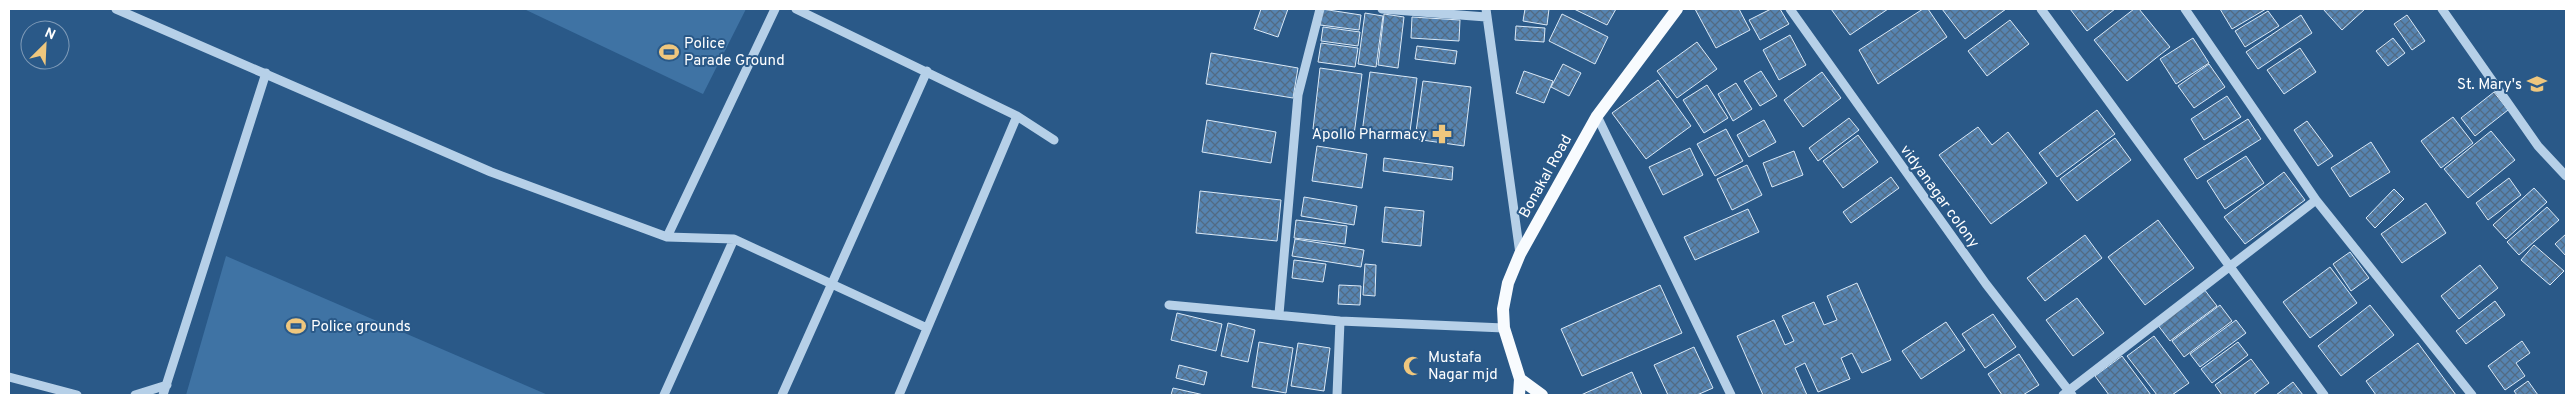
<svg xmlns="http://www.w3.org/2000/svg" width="2575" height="404" font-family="Overpass,sans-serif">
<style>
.park{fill:#3f73a4}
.building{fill:url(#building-cross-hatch);stroke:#dae9f7}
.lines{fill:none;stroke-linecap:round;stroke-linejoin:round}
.minor{stroke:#b6d0e8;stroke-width:9}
.major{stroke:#f8fbfe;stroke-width:12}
.labels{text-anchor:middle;stroke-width:4;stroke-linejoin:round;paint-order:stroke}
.poi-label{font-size:15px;fill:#fff;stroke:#2a5988;text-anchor:start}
.street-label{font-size:15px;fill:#fff;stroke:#2a5988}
</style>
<defs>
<pattern id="building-cross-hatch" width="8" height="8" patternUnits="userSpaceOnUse" patternTransform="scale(1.25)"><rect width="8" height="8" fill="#5684b1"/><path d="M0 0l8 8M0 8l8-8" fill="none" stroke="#526b84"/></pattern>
</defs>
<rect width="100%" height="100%" fill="#2a5988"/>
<path class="park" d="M524 9H746L703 94Z
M226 256 548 395H186Z"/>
<path class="building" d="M1261 9H1288L1278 37 1254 29Z
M1322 9 1361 15 1359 30 1320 25Z
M1525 9H1549L1547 25 1523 21Z
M1574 9H1616L1607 25Z
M1695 9H1739L1750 30 1716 48Z
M1771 9H1780L1789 24 1760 40 1749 20Z
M1831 9H1888L1850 35Z
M1923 9H1928L1947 37 1878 84 1859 50Z
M1942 9H2006L1965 39Z
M2070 9H2115L2087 31Z
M2134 9H2139L2170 47 2127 81 2094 40Z
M2220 9H2266L2232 29Z
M2323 9H2365L2342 30Z
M2268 11 2279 26 2245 47 2235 31Z
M1365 13 1383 16 1376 67 1358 64Z
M1384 14 1404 17 1398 68 1378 65Z
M1562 14 1608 37 1595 64 1549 41Z
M2301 15 2312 33 2258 69 2246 52Z
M2407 15 2425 41 2412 50 2394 24Z
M1412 17 1460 20 1459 41 1411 38Z
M2010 20 2029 44 1987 76 1968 51Z
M1516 26 1545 28 1544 42 1515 40Z
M1323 27 1360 32 1358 46 1321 41Z
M1790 35 1806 65 1779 80 1763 50Z
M2193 38 2209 63 2176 84 2160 59Z
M2393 38 2405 53 2388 66 2376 51Z
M1697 42 1717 69 1677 98 1657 71Z
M1321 43 1358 48 1355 67 1318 62Z
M1417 46 1457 51 1455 64 1415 59Z
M2300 48 2316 72 2284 94 2267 70Z
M1211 53 1298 68 1293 98 1206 84Z
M1563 64 1581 73 1569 96 1551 87Z
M2209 64 2225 87 2194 108 2178 86Z
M1320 68 1362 74 1354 135 1313 129Z
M1524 71 1553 81 1544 103 1516 93Z
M1761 71 1777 96 1760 106 1744 81Z
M1370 72 1417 78 1409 139 1362 133Z
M1822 72 1841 98 1803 127 1784 100Z
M1658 80 1691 126 1646 159 1612 113Z
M1423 81 1471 87 1464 146 1415 139Z
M1736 83 1752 109 1733 121 1718 94Z
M1707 85 1728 118 1704 133 1683 100Z
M2494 92 2508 110 2475 136 2461 118Z
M2227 96 2241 117 2204 140 2191 119Z
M2097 110 2115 134 2057 177 2039 153Z
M2453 117 2473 143 2441 168 2421 141Z
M1849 118 1859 130 1818 161 1809 148Z
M2248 119 2261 139 2197 179 2184 159Z
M1207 120 1276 132 1271 163 1202 152Z
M1764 120 1776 142 1749 157 1737 135Z
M2307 121 2333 156 2318 166 2294 130Z
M1978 127 1992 145 2008 132 2047 183 1991 224 1939 155Z
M1726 129 1743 161 1715 176 1697 144Z
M2491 131 2515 160 2468 198 2444 169Z
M1858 135 1878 162 1843 188 1823 161Z
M2115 138 2131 160 2077 201 2060 179Z
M2371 142 2390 172 2350 197 2331 168Z
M1317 146 1367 154 1362 188 1312 181Z
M1690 148 1703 175 1663 195 1649 167Z
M1794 151 1803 175 1772 187 1763 163Z
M2246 156 2264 183 2225 209 2207 181Z
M1384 158 1453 167 1452 180 1383 171Z
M1747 165 1762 195 1732 210 1717 179Z
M2284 172 2305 200 2245 244 2224 217Z
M1891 177 1899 188 1851 223 1843 212Z
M2509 178 2521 195 2488 220 2476 203Z
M2534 188 2547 202 2506 239 2493 225Z
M2394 189 2404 199 2375 228 2366 218Z
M1200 191 1281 200 1277 241 1196 233Z
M1304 197 1357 206 1354 225 1301 216Z
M2426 203 2446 233 2402 263 2381 234Z
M1385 207 1424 211 1421 246 1382 242Z
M2547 207 2559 220 2519 255 2507 242Z
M1748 209 1759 232 1695 260 1684 237Z
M1296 220 1347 226 1345 244 1294 238Z
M2158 220 2194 268 2145 305 2108 257Z
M2566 234V256L2555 244Z
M2085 235 2102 258 2045 301 2027 278Z
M1295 239 1364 250 1361 267 1292 256Z
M2534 245 2564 271 2550 285 2521 260Z
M2350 252 2369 278 2351 291 2333 264Z
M1294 260 1326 264 1323 282 1292 278Z
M1365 264 1376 265 1375 296 1363 295Z
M2480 265 2498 288 2459 319 2441 296Z
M2330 267 2357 303 2310 338 2283 302Z
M1857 283 1891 360 1862 373 1852 353 1841 358 1850 379 1818 392 1805 363 1795 368 1807 395H1763L1737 336 1774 320 1785 345 1794 341 1782 316 1814 302 1824 325 1837 320 1827 296Z
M1339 285 1361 286 1360 305 1338 304Z
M1660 285 1682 333 1582 376 1561 329Z
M2204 289 2217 306 2170 341 2157 324Z
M2077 298 2104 333 2073 356 2046 320Z
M2495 301 2505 315 2466 344 2456 331Z
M2220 305 2232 321 2184 357 2172 341Z
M2370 305 2394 335 2341 376 2318 346Z
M1177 313 1222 324 1216 351 1171 340Z
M1993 314 2016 347 1985 368 1962 334Z
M2236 320 2246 333 2200 367 2190 354Z
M1946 322 1965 350 1921 379 1902 351Z
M1228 323 1255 330 1248 362 1221 356Z
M2154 336 2189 383 2172 395H2157L2127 356Z
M2522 341 2530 353 2516 363 2525 376 2505 390 2488 366Z
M1259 342 1293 348 1286 393 1252 387Z
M2238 342 2248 355 2212 383 2201 369Z
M1298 343 1330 348 1324 391 1291 386Z
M2418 343 2456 395H2376L2366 381Z
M1694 347 1713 388 1697 395H1668L1654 365Z
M2019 354 2039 385 2023 395H2002L1988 374Z
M2122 356 2151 395H2109L2095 376Z
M2251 359 2269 383 2253 395H2222L2215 385Z
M1179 365 1207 372 1204 385 1176 378Z
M1632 372 1642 395H1581Z
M2528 381 2538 395H2517L2514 391Z
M2293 382 2303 395H2276Z
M1173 388 1204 395H1171Z"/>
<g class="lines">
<path class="minor" d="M116 9 491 172 667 237 734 239 927 328
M796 9 1017 116 1054 140
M1382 9 1486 17
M1486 9 1520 254
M1790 9 1986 284 2072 395
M2041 9 2324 395
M2185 9 2316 200 2472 395
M2442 9 2538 146 2566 176
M1597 116 1731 395
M667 237 775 9
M1169 305 1340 321 1504 328
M1279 314 1298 95 1320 9
M9 377 77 395
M135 395 167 385
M163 395 266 73
M664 395 734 239
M782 395 927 71
M899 395 1017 116
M1337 395 1340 321
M2063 395 2316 200"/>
<path class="major" d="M1520 379 1542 395
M1519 395 1520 379 1504 328 1503 309 1508 283 1520 254 1597 116 1677 9"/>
</g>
<defs>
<symbol id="stadium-bare" viewBox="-9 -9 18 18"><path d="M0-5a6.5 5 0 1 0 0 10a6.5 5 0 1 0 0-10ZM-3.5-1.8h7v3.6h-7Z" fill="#efc77e" stroke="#2a5988" stroke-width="2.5" paint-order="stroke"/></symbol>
<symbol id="school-bare" viewBox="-9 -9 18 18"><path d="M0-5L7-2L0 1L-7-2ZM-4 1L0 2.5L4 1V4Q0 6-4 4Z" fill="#efc77e" stroke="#2a5988" stroke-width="2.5" paint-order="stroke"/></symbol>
<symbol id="pharmacy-bare" viewBox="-9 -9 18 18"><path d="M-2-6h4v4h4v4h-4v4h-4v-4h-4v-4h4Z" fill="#efc77e" stroke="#2a5988" stroke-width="2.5" paint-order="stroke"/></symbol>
<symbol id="mosque-bare" viewBox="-9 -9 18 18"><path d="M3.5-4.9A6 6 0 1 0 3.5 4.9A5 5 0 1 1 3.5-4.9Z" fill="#efc77e" stroke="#2a5988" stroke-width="2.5" paint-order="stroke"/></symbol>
</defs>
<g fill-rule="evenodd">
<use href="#stadium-bare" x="655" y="38" width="28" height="28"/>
<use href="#school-bare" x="2523" y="70" width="28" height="28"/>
<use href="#pharmacy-bare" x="1428" y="120" width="28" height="28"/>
<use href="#stadium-bare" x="282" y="312" width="28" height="28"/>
<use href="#mosque-bare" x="1399" y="352" width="28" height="28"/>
</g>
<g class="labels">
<g class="poi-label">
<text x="684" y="48">Police<tspan x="684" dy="17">Parade Ground</tspan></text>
<text x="2522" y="89" text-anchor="end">St. Mary's</text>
<text x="1427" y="139" text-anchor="end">Apollo Pharmacy</text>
<text x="311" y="331">Police grounds</text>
<text x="1428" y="362">Mustafa<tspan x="1428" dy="17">Nagar mjd</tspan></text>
</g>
<g class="street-label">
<text transform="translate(1545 176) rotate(-61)" y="5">Bonakal Road</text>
<text transform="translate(1940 196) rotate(54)" y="5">vidyanagar colony</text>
</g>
</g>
<rect width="2575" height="404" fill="none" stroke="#ffffff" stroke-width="20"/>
<g transform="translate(45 45) rotate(24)"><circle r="24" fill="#2a5988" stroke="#7f9bb8"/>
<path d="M0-4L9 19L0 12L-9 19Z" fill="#efc77e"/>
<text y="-8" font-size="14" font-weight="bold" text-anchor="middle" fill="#ffffff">N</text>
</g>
</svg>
